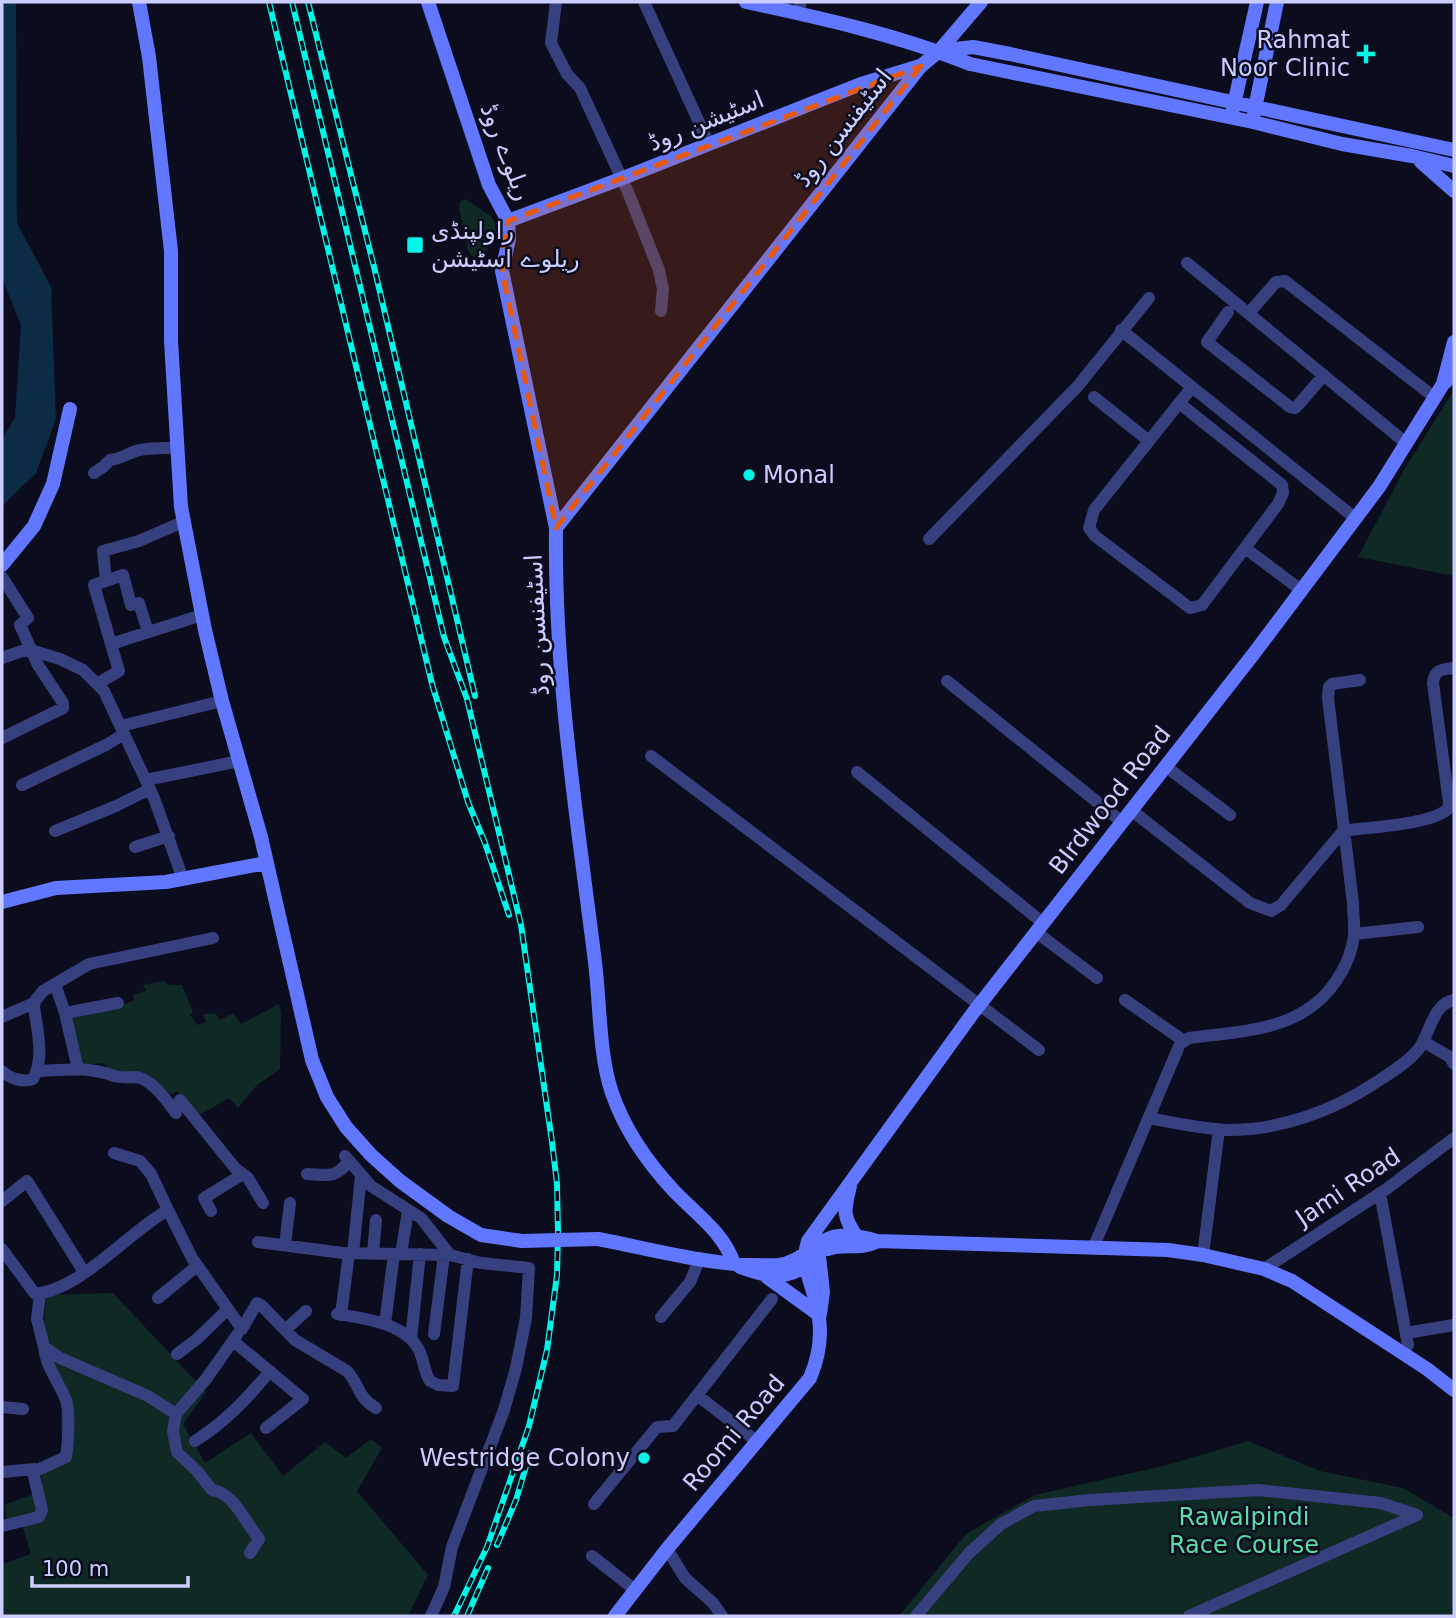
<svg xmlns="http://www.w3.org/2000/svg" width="1456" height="1618" font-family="'DejaVu Sans',Vazirmatn,sans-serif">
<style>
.green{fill:#0f2924}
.water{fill:#0c2b44}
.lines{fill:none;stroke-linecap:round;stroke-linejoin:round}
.street{stroke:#37407f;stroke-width:12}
.secondary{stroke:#6277ff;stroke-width:14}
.rail-casing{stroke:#00f6e6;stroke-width:6}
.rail{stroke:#0c0c1f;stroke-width:3.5;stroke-dasharray:10;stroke-linecap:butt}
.secondary-bridge{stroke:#6277ff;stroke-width:14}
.marked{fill:#e8590c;fill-opacity:0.2;stroke:#e8590c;stroke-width:5;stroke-dasharray:14 9;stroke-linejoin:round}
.poi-dot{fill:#00f6e6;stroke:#0c0c1f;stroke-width:2.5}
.labels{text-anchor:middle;stroke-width:5;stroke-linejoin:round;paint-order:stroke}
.poi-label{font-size:24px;fill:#cbcdff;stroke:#0c0c1f;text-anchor:end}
.street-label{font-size:24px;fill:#cbcdff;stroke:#0c0c1f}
.park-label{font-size:24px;fill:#57dfa7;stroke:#0c0c1f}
</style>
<rect width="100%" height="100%" fill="#0c0c1f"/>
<path class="green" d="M465 199 491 216 496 225V232L484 253 478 257 472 256 468 250 459 208 460 202Z
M1454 390V576L1358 557 1405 468Z
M163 981 169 985H182L193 1012 190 1015 197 1025 206 1022 203 1014H216L220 1020 233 1013 241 1024 279 1004 281 1012 280 1069 256 1086 238 1108 229 1098 196 1117 177 1091 171 1095C151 1075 141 1073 114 1074L103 1063 81 1066 71 1016 123 1005 135 1000 132 995 146 991 143 985Z
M113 1293 206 1392 183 1424 205 1463 251 1433 283 1476 325 1442 346 1458 371 1439 382 1448 357 1491 428 1575 408 1616H2V1564L31 1554 22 1524 7 1521 4 1505 42 1491 41 1468 62 1455 61 1398 41 1364 46 1295Z
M1248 1441 1320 1471 1403 1488 1454 1518V1616H899L966 1534 1035 1495 1171 1464Z"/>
<path class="water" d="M2 2H16L17 223 51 287 56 419 36 473 2 506V439L15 418 21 325 2 278Z"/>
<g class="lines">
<path class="street" d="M556 2 551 43 567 74 580 88 628 192 659 270 663 289 661 311
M644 2 709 144
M798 13 801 2
M1187 263 1406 443
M1228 312 1207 342 1290 407 1295 408 1299 404 1324 375
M1249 313 1276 282 1285 281 1434 397
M1121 330 1355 518
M1094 397 1149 441
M1179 403 1282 485 1283 493 1278 504 1202 605 1190 608 1095 536 1089 528 1094 510 1192 387
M94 473 103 467 110 460C120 459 127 454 136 451 150 447 163 448 176 448
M929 539 1077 387 1149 298
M1245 548 1301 590
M2 577 28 618 20 625 38 665 63 703V708L2 738
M106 581 103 551 139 541 185 521
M111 644 94 585 123 575 131 605 139 603 148 632
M2 658 22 651H34L60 659 83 670 104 691 154 798 183 879
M947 681 1122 822
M97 684 119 671 111 644 202 615
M121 726 222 701
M651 756 1039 1050
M1165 766 1230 815
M857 772 1043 923
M146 780 239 761
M22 785 106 745 124 734
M1131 810 1250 903 1271 911 1281 905 1343 831C1368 827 1430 825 1448 809L1449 803 1433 683C1434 670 1442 669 1454 668
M55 831 116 806 150 789
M135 847 169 836
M1036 932 1097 978
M1354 934 1418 927
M55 984 65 1013 78 1069
M1125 1000 1184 1041
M65 1013 118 1003
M2 1017 34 1003
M1424 1042 1450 1057 1454 1064
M2 1071C9 1078 23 1083 33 1079 45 1057 37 1030 34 1007L35 1001 43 991 89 964 213 938
M37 1071C65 1070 87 1066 114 1076 121 1078 128 1077 136 1077 152 1079 167 1101 176 1113
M180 1100 235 1168 248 1178 263 1203
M1149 1118C1175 1123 1202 1129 1229 1130 1280 1130 1333 1111 1375 1083 1390 1073 1406 1064 1418 1050 1429 1036 1433 1003 1454 1000
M114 1153 140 1161 151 1174 168 1210
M345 1156 371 1186 421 1218 450 1255
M307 1174C328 1175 335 1179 349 1161
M1380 1193 1408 1345
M2 1201 27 1181 84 1272
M211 1211 204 1198 243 1174
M258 1242 343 1253 450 1255 481 1263 529 1268 526 1318 516 1368 504 1410 452 1547 444 1587 431 1616
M285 1245 290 1203
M1094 1246 1180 1044 1189 1038C1243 1031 1303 1031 1336 981 1345 968 1352 952 1354 936 1355 926 1353 914 1353 903L1328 698 1329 687 1332 684 1360 680
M2 1249 35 1294C82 1289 127 1233 168 1210L192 1258 242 1329 257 1303 262 1306 295 1340 347 1371C360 1385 357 1397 376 1408
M353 1253 361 1176
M373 1253 376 1220
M401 1254 408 1211
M1203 1255 1219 1129
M1264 1269 1385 1190 1454 1138
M40 1293 37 1319 44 1347 60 1358 148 1396 176 1414 173 1431 177 1452 197 1471 212 1490C234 1493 245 1522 259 1539L250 1553
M158 1298 197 1266
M337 1314C363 1318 405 1323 419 1350 424 1360 424 1372 430 1381L438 1385 453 1386 468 1259
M341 1315 349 1253
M661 1317 690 1282 700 1258
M385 1324 394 1254
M285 1330 306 1311
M1406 1333 1454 1325
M434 1334 444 1255
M411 1339 420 1254
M233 1341 303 1399 266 1428
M177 1354 197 1339 227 1310
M698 1396 758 1442
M2 1407 23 1409
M176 1414 206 1379 237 1335
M195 1441C225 1422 247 1399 270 1371
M2 1472 35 1469
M594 1504 657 1427 673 1426 772 1299
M2 1526 39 1517 42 1510 33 1472 66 1457C68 1446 70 1409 66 1400 59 1382 46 1367 44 1347
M667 1549 685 1578 713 1603 722 1616
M592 1556 635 1590
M916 1616 969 1553 1001 1524 1034 1506 1090 1500 1258 1490 1381 1503 1417 1515 1189 1616"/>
<path class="secondary" d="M139 2 149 57 171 251V341L181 507 205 630 222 701 261 837 312 1060 327 1097 346 1127 371 1155 400 1181 448 1216 481 1235 522 1241
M428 2 489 185 508 221 509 239 502 271 556 528
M746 2C821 18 898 35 970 64L1253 122 1342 144 1412 156 1454 166
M939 51 981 2
M1233 109 1257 2
M1254 113 1277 2
M1421 162 1454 191
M508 221 623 178 861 84 920 66
M1443 384 1454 342
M2 565 34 526 53 484 70 409
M2 902 56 888 166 882 266 863
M850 1186C844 1210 842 1216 857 1237
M598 1239C656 1250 718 1268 778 1265 800 1263 811 1245 830 1238 844 1233 864 1237 877 1241L1168 1250 1203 1255 1264 1269 1292 1281 1427 1369 1454 1390
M818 1247 823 1292 820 1314
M828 1249C843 1243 860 1250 876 1242
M734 1264C724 1233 696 1214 674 1191 647 1162 625 1131 612 1093 599 1056 600 1002 595 962 577 818 554 674 556 528L921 66 939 51 973 47 1010 54 1454 150
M740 1267C767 1277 787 1282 812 1261
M767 1277 818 1314
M615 1616 667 1549 810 1378C818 1359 822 1339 819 1318 817 1292 799 1268 808 1241L973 1013 1255 652 1379 487 1443 384 1454 374"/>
<defs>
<path id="rail" d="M269 2 432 684 468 802 485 843 509 915
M292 2 444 637 467 699 521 925 552 1142 557 1184 558 1233 557 1275 547 1350 529 1426 487 1547 454 1616
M308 2 375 271 475 696
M497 1545 516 1500 530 1453
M467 1616 488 1568"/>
</defs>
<use href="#rail" class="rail-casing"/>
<use href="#rail" class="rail"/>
<path class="secondary-bridge" d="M522 1241 598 1239"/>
</g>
<path class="marked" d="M921 66 556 528 502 271 508 221Z"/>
<g class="poi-dot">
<path d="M1362.5 43.5h7v7h7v7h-7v7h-7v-7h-7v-7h7z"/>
<rect x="406" y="236" width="18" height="18" rx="3.5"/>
<circle cx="749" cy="475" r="7"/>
<circle cx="644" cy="1458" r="7"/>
</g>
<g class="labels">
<g class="poi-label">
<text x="1350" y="48">Rahmat<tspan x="1350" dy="28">Noor Clinic</tspan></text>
<text x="431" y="239" text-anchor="start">راولپنڈی<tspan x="431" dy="28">ریلوے اسٹیشن</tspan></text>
<text x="763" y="483" text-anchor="start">Monal</text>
<text x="630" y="1466">Westridge Colony</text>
</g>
<g class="street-label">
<text transform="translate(706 121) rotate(-22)" y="8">اسٹیشن روڈ</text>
<text transform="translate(843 128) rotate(-52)" y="8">اسٹیفنسن روڈ</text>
<text transform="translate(506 152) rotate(69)" y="8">ریلوے روڈ</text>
<text transform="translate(537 625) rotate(-93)" y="8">اسٹیفنسن روڈ</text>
<text transform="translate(1110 800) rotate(-52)" y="8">BIrdwood Road</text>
<text transform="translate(1348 1187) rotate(-34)" y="8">Jami Road</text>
<text transform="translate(734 1433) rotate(-50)" y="8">Roomi Road</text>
</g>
<g class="park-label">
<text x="1244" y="1525">Rawalpindi<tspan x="1244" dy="28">Race Course</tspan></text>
</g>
</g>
<rect width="1456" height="1618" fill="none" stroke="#cbcdff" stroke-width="7"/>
<path d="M32 1576v10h156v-10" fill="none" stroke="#cbcdff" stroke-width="3.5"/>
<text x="42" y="1576" font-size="21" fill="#cbcdff" stroke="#0c0c1f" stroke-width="5" paint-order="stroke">100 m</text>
</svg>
